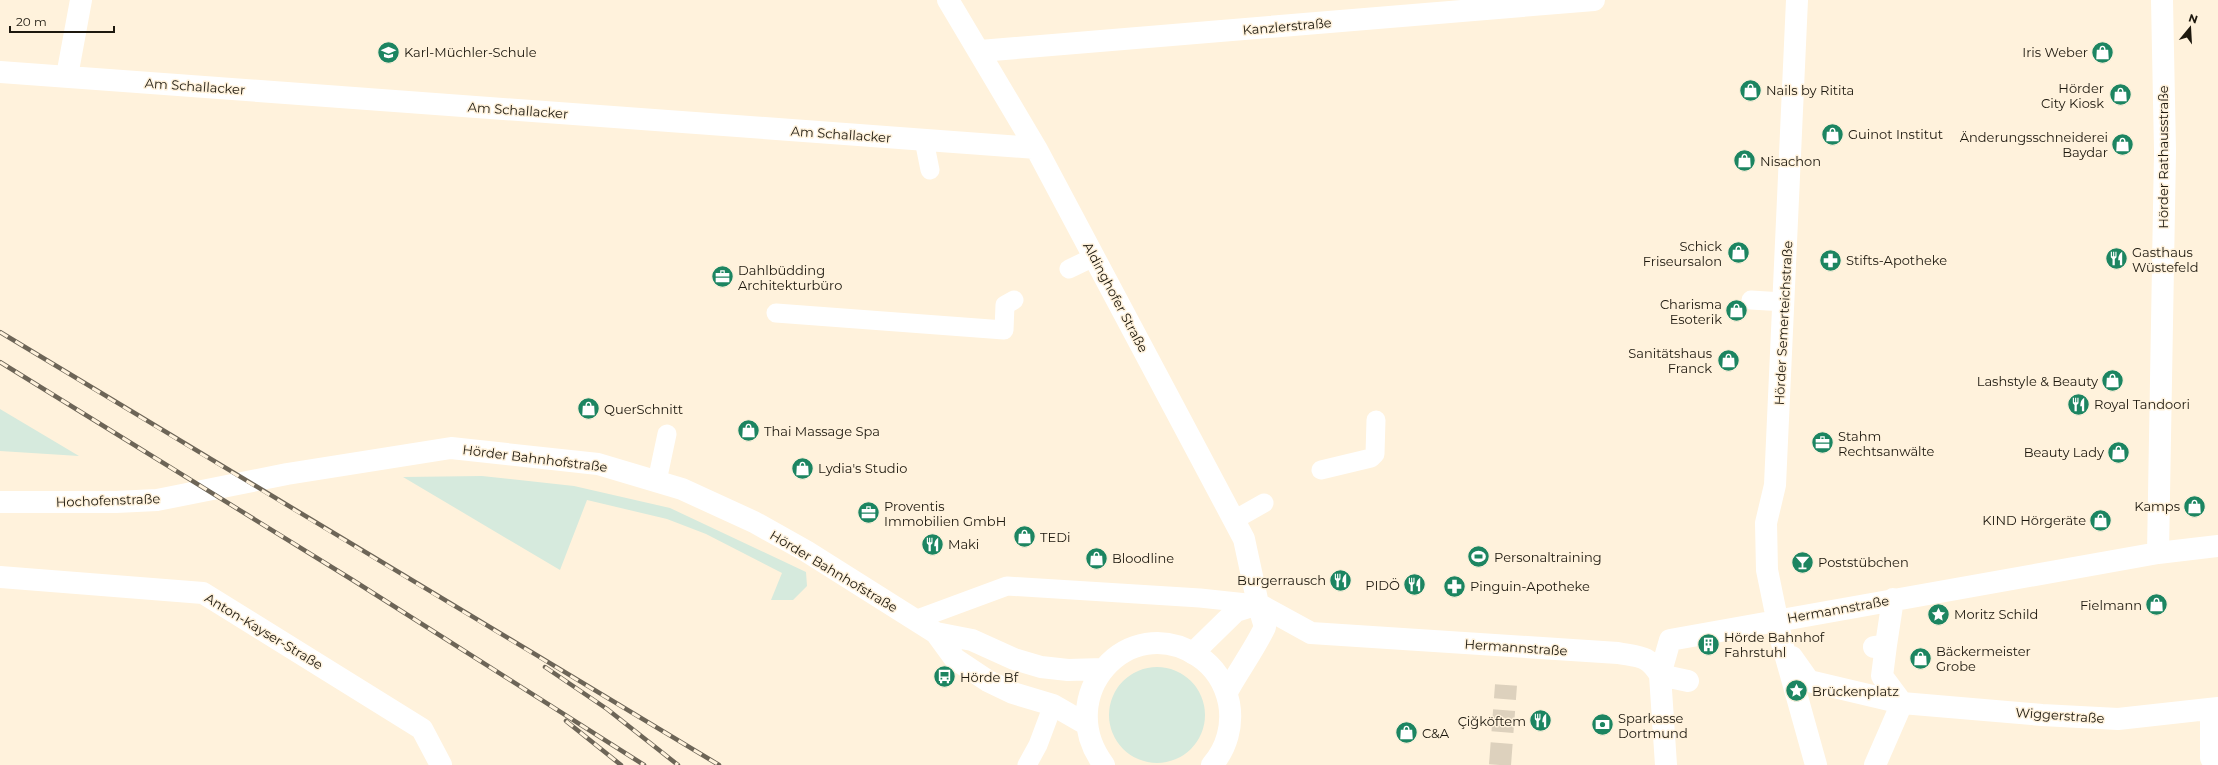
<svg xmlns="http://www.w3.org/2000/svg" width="2218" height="765" font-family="Montserrat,sans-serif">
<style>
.green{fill:#d6eadd}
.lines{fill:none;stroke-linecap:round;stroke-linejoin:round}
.street-tunnel{stroke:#ddd1bd;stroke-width:22;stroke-dasharray:22 11;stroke-linecap:butt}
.lane{stroke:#fff;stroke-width:19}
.street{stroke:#fff;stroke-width:22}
.secondary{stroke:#fff;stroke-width:22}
.rail-casing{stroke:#6d6557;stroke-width:4.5}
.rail{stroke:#fff2dc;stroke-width:3;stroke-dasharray:9;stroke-linecap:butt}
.labels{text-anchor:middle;stroke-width:3;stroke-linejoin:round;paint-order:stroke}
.street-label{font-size:13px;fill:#1d180e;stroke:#fff2dc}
.poi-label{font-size:13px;fill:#1d180e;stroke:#fff2dc;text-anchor:start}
</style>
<rect width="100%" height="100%" fill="#fff2dc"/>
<path class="green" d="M0 409 79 456 0 451Z
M482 476 574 486 670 508 806 572 807 586 793 600H771L782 573 706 534 667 519 587 500 560 570 403 477Z
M1109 715a48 48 0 1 1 96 0a48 48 0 1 1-96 0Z"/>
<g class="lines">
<path class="street-tunnel" d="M1500 765 1506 685"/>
<path class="lane" d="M924 140 930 170
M1069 269 1094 257
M1751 300 1783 302
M776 313 1004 330 1005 305 1014 300
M1321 470 1371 458 1375 454 1376 420
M657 481 667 434
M1234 520 1264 503
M915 620 1007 586 1200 598 1256 604
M1027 765 1038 745 1053 705"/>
<path class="street" d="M948 0 1036 148 1244 539 1258 604 1265 627C1254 650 1239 670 1227 692
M1797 0 1775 485 1766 523 1767 570 1782 643 1816 765
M980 51 1594 0
M0 72 1036 148
M67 76 81 0
M2158 553 2165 151 2162 0
M0 577 203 593 422 729 441 765
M1258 604 1311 633 1618 653C1640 657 1648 655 1660 675
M1886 645 1882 676 1902 703
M1874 647 1886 645 1893 599
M1193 653 1236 611 1258 604
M1792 657 1809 681 1902 703 2042 715 2118 719 2218 708
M1660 675 1688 681
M2211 709V758
M1666 765 1660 675 1670 640 2158 553 2218 546
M1875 765 1902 703"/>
<path class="secondary" d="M0 502H116L157 500 287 474 451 448 598 464 682 489 754 522 806 551 936 633 972 640 1014 659 1041 667 1068 670 1103 669
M936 633 955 659 988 681 1013 693 1053 705 1086 724
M1104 765C1052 696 1128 610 1198 656 1215 667 1225 684 1229 703 1233 725 1227 748 1212 765"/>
<defs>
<path id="rail" d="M0 332C239 477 479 621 719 765
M0 362 351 579 644 765
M545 667 607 709 678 765
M566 721 621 765"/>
</defs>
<use href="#rail" class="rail-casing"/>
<use href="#rail" class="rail"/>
</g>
<defs>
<symbol id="school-disc" viewBox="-11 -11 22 22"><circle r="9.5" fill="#1c8561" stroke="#fff2dc"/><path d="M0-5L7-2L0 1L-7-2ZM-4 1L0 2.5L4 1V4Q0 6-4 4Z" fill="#fff"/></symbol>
<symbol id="shop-disc" viewBox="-11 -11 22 22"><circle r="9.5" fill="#1c8561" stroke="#fff2dc"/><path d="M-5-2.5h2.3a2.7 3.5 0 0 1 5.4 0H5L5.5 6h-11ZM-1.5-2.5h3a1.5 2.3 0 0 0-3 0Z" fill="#fff"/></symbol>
<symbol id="restaurant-disc" viewBox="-11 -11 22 22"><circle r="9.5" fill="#1c8561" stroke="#fff2dc"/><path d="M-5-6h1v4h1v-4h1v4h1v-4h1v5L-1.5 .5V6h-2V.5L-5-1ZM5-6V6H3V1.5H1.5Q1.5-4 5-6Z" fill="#fff"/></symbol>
<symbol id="pharmacy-disc" viewBox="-11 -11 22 22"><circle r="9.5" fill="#1c8561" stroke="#fff2dc"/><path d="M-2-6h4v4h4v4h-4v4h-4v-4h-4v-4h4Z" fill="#fff"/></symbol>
<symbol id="office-disc" viewBox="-11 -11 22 22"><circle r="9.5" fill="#1c8561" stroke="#fff2dc"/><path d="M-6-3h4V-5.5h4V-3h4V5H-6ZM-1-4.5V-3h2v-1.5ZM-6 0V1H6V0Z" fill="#fff"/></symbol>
<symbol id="stadium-disc" viewBox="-11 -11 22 22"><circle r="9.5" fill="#1c8561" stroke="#fff2dc"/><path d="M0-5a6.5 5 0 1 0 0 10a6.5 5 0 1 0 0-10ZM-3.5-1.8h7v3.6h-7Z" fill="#fff"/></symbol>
<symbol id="bar-disc" viewBox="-11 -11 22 22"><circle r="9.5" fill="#1c8561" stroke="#fff2dc"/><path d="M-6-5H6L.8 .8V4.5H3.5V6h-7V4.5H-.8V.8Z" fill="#fff"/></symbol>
<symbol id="sight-disc" viewBox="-11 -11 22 22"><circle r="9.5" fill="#1c8561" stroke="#fff2dc"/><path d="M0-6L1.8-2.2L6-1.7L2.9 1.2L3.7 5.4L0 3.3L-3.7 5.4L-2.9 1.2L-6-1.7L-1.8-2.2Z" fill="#fff"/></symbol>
<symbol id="building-disc" viewBox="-11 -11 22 22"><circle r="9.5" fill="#1c8561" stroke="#fff2dc"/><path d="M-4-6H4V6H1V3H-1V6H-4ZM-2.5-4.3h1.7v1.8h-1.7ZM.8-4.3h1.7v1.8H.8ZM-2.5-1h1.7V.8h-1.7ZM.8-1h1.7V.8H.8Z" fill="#fff"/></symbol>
<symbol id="bus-disc" viewBox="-11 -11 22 22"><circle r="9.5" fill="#1c8561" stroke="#fff2dc"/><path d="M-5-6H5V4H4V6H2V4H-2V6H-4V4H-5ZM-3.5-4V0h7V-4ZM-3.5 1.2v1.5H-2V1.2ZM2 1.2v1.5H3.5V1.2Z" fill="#fff"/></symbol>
<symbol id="bank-disc" viewBox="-11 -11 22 22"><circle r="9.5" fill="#1c8561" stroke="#fff2dc"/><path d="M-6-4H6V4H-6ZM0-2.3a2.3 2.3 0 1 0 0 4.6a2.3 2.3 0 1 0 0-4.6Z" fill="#fff"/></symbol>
</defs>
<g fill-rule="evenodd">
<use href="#school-disc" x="376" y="40" width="25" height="25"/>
<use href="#shop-disc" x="2090" y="40" width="25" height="25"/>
<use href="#shop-disc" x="1738" y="78" width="25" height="25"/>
<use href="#shop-disc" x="2108" y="82" width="25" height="25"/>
<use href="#shop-disc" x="1820" y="122" width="25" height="25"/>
<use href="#shop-disc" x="2110" y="132" width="25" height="25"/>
<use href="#shop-disc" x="1732" y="148" width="25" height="25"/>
<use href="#shop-disc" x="1726" y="240" width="25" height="25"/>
<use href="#restaurant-disc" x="2104" y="246" width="25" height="25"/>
<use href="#pharmacy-disc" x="1818" y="248" width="25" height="25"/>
<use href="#office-disc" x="710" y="264" width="25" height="25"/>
<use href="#shop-disc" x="1724" y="298" width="25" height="25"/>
<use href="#shop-disc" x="1716" y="348" width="25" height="25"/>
<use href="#shop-disc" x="2100" y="368" width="25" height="25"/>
<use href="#restaurant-disc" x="2066" y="392" width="25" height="25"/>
<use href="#shop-disc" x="576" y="396" width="25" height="25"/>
<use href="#shop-disc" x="736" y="418" width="25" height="25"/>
<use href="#office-disc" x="1810" y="430" width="25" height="25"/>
<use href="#shop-disc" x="2106" y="440" width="25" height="25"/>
<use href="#shop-disc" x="790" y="456" width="25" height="25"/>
<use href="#shop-disc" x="2182" y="494" width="25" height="25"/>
<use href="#office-disc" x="856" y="500" width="25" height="25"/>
<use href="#shop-disc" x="2088" y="508" width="25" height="25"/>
<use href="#shop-disc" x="1012" y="524" width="25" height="25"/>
<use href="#restaurant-disc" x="920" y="532" width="25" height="25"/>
<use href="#stadium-disc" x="1466" y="544" width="25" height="25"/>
<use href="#shop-disc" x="1084" y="546" width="25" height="25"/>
<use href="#bar-disc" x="1790" y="550" width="25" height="25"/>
<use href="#restaurant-disc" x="1328" y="568" width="25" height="25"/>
<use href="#restaurant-disc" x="1402" y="572" width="25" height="25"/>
<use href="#pharmacy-disc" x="1442" y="574" width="25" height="25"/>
<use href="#shop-disc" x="2144" y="592" width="25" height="25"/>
<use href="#sight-disc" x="1926" y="602" width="25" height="25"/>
<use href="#building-disc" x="1696" y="632" width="25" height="25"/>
<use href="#shop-disc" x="1908" y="646" width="25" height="25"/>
<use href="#bus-disc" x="932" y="664" width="25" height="25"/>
<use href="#sight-disc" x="1784" y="678" width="25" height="25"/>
<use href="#restaurant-disc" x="1528" y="708" width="25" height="25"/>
<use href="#bank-disc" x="1590" y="712" width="25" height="25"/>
<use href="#shop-disc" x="1394" y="720" width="25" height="25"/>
</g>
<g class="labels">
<g class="street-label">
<text transform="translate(1287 26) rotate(-5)" y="5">Kanzlerstraße</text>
<text transform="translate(195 86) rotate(4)" y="5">Am Schallacker</text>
<text transform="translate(518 110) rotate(4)" y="5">Am Schallacker</text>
<text transform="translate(841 134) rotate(4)" y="5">Am Schallacker</text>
<text transform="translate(2163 157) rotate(-90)" y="5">Hörder Rathausstraße</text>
<text transform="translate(1116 297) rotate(62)" y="5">Aldinghofer Straße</text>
<text transform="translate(1783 323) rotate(-87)" y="5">Hörder Semerteichstraße</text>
<text transform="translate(535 458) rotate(7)" y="5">Hörder Bahnhofstraße</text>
<text transform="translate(108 500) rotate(-2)" y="5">Hochofenstraße</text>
<text transform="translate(834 571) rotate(31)" y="5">Hörder Bahnhofstraße</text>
<text transform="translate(1838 609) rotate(-10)" y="5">Hermannstraße</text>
<text transform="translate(264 631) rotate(31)" y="5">Anton-Kayser-Straße</text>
<text transform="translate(1516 647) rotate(4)" y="5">Hermannstraße</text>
<text transform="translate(2060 715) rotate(4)" y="5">Wiggerstraße</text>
</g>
<g class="poi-label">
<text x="404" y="57">Karl-Müchler-Schule</text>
<text x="2088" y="57" text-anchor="end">Iris Weber</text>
<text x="2104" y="93" text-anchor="end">Hörder<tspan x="2104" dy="15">City Kiosk</tspan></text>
<text x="1766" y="95">Nails by Ritita</text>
<text x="1848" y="139">Guinot Institut</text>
<text x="2108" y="142" text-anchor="end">Änderungsschneiderei<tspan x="2108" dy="15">Baydar</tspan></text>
<text x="1760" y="166">Nisachon</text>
<text x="1722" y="251" text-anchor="end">Schick<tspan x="1722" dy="15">Friseursalon</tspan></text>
<text x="2132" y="257">Gasthaus<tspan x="2132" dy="15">Wüstefeld</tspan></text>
<text x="1846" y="265">Stifts-Apotheke</text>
<text x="738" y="275">Dahlbüdding<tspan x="738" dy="15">Architekturbüro</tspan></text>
<text x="1722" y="309" text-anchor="end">Charisma<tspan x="1722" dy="15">Esoterik</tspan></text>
<text x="1712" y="358" text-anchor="end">Sanitätshaus<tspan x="1712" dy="15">Franck</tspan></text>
<text x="2098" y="386" text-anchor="end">Lashstyle &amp; Beauty</text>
<text x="2094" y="409">Royal Tandoori</text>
<text x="604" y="414">QuerSchnitt</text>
<text x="764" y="436">Thai Massage Spa</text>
<text x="1838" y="441">Stahm<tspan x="1838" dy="15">Rechtsanwälte</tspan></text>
<text x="2104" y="457" text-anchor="end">Beauty Lady</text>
<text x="818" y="473">Lydia's Studio</text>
<text x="884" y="511">Proventis<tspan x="884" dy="15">Immobilien GmbH</tspan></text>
<text x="2180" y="511" text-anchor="end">Kamps</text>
<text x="2086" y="525" text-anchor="end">KIND Hörgeräte</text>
<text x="1040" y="542">TEDi</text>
<text x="948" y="549">Maki</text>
<text x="1494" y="562">Personaltraining</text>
<text x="1112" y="563">Bloodline</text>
<text x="1818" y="567">Poststübchen</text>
<text x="1326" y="585" text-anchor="end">Burgerrausch</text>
<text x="1400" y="590" text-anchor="end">PIDÖ</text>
<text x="1470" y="591">Pinguin-Apotheke</text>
<text x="2142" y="610" text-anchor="end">Fielmann</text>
<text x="1954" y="619">Moritz Schild</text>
<text x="1724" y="642">Hörde Bahnhof<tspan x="1724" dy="15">Fahrstuhl</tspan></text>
<text x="1936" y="656">Bäckermeister<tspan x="1936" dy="15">Grobe</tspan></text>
<text x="960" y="682">Hörde Bf</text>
<text x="1812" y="696">Brückenplatz</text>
<text x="1618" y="723">Sparkasse<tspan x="1618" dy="15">Dortmund</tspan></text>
<text x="1526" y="726" text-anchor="end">Çiğköftem</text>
<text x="1422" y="738">C&amp;A</text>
</g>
</g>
<g transform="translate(2190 28) rotate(18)" stroke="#fff2dc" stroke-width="3" paint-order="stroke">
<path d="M0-3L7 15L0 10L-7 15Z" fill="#1d180e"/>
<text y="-6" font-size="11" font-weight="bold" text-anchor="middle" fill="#1d180e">N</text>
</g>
<path d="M10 26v6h104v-6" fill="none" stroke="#1d180e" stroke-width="2"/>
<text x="16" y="26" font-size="12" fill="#1d180e" stroke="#fff2dc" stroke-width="3" paint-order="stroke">20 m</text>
</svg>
